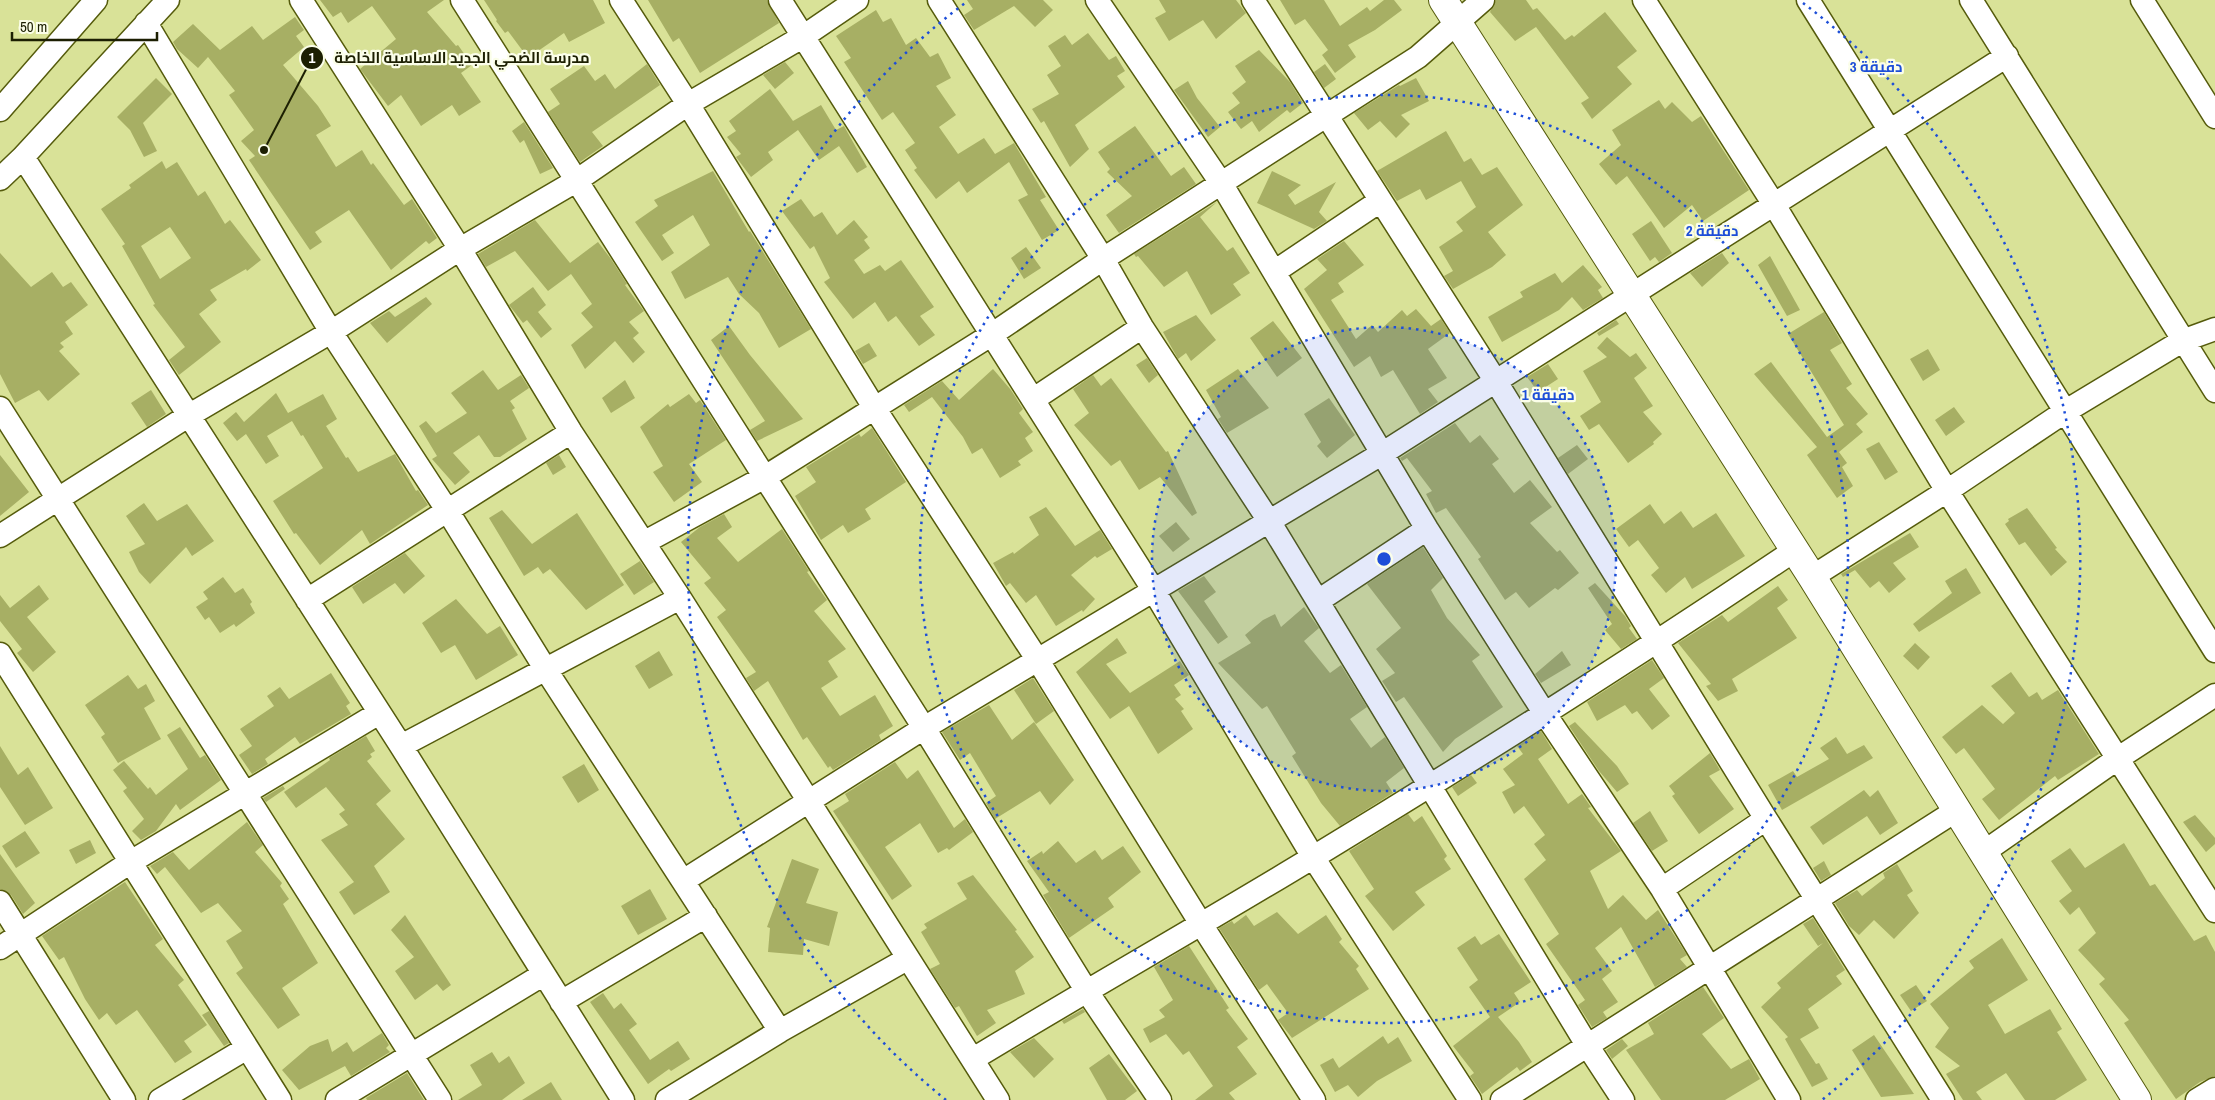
<svg xmlns="http://www.w3.org/2000/svg" width="2215" height="1100" font-family="'Archivo Narrow',Cairo,sans-serif">
<style>
.building{fill:#a7af64;fill-rule:evenodd}
.lines{fill:none;stroke-linecap:round;stroke-linejoin:round}
.minor-casing{stroke:#555b0c;stroke-width:25}
.tertiary-casing{stroke:#555b0c;stroke-width:30}
.minor{stroke:#fff;stroke-width:22}
.tertiary{stroke:#fff;stroke-width:28}
.ring{fill:none;stroke:#1d4ed8;stroke-width:2.5;stroke-dasharray:2.5 5}
.centre{fill:#1d4ed8;stroke:#fbfee9;stroke-width:2.5}
.ring-label{font-size:15px;text-anchor:middle;font-weight:bold;fill:#1d4ed8;stroke:#fbfee9;stroke-width:4.5;stroke-linejoin:round;paint-order:stroke}
.leader{fill:none;stroke:#1c1f02;stroke-width:2}
.callout-dot{fill:#1c1f02;stroke:#fbfee9;stroke-width:2}
.mark-label{font-size:15px;text-anchor:middle;font-weight:bold;fill:#fff}
.callout-label{font-size:15px;text-anchor:middle;font-weight:bold;fill:#1c1f02;stroke:#fbfee9;stroke-width:4.5;stroke-linejoin:round;paint-order:stroke}
</style>
<rect width="100%" height="100%" fill="#d9e298"/>
<path class="building" d="M320 0H444L427 12 456 46 458 45 472 65 461 73 481 102 459 116 452 105 421 126 401 95 388 106 360 69 396 39 372 6 348 23 341 12 333 17Z
M484 0H593L605 23 569 42 564 33 528 58 508 31 505 33 496 21 497 20Z
M648 0H767L779 23 700 73 679 38 673 42Z
M967 0H1043L1053 10 1035 27 1014 6 974 30 964 15 973 9Z
M1159 0H1236L1246 13 1216 39 1203 20 1169 41 1155 18 1166 12Z
M1280 0H1324L1340 26 1367 7 1370 11 1384 0H1394L1402 10 1375 30 1348 45 1356 57 1335 73 1322 55 1328 50 1305 19 1295 25Z
M1496 0H1526L1533 10 1537 8 1565 40 1572 35 1574 37 1605 12 1637 51 1617 67 1632 84 1592 119 1581 103 1589 98 1536 27 1515 41 1490 12Z
M876 10 883 22 891 18 906 45 916 38 930 57 938 53 951 78 936 86 956 115 939 127 958 154 984 138 995 154 1014 143 1046 197 1040 200 1059 230 1042 240 1018 200 1028 195 1009 162 967 193 959 181 936 199 914 170 917 168 905 150 915 143 893 112 882 120 844 62 851 58 836 36Z
M295 17 304 30 296 36 304 47 283 65 318 106 331 126 316 135 336 167 362 150 371 165 373 163 404 205 412 199 437 238 429 244 426 241 391 270 349 210 315 232 322 242 310 250 249 160 255 156 241 141 254 130 229 95 235 91 208 57 198 68 177 49 173 42 193 24 220 50 252 26 263 40Z
M1088 33 1109 60 1116 56 1125 71 1117 76 1125 87 1075 125 1089 149 1070 167 1044 121 1041 123 1032 109 1059 94 1047 75 1061 66 1048 46 1065 35 1072 45Z
M1259 50 1290 82 1303 103 1290 113 1287 110 1259 132 1252 121 1241 129 1228 112 1240 103 1232 93 1246 82 1235 66Z
M785 62 794 73 775 89 763 75Z
M647 64 660 85 592 132 603 146 580 162 548 112 560 104 550 89 584 66 595 81 605 74 615 89Z
M1325 64 1336 79 1324 88 1314 72Z
M156 78 172 94 143 123 157 151 144 157 130 130 117 117Z
M1416 78 1429 101 1401 115 1410 124 1396 138 1380 121 1368 130 1354 113 1399 85 1400 86Z
M1188 81 1197 98 1220 127 1208 137 1174 90Z
M770 89 793 121 821 105 836 130 844 126 867 167 857 173 839 146 819 160 798 130 768 152 773 160 751 177 736 157 741 154 727 137 736 131 729 121Z
M1659 100 1665 109 1672 102 1692 122 1701 116 1749 190 1703 221 1692 205 1664 228 1627 176 1616 185 1599 164 1621 145 1612 130Z
M524 122 553 168 540 174 524 140 520 143 512 131Z
M1135 126 1171 176 1184 167 1196 184 1119 233 1106 215 1132 196 1107 172 1110 169 1098 152Z
M1446 131 1464 162 1471 158 1482 175 1497 167 1523 205 1488 232 1506 255 1492 267 1453 289 1444 276 1453 271 1439 247 1463 231 1456 222 1476 207 1461 181 1426 200 1420 189 1397 201 1377 171Z
M162 161 166 169 177 162 198 196 205 191 225 224 230 220 261 260 247 271 246 269 210 290 217 300 199 314 221 342 179 375 169 360 185 347 153 305 155 304 122 246 125 244 101 209 131 188 129 185ZM170 227 191 258 160 279 141 246Z
M713 171 749 232 750 231 811 329 779 348 759 313 739 294 728 277 685 299 671 272 710 245 693 215 662 235 674 253 662 261 635 222 658 206 654 200Z
M1272 171 1301 185 1288 195 1295 205 1336 182 1319 212 1327 221 1314 229 1257 203Z
M801 199 814 217 822 212 837 235 854 220 868 237 864 240 870 248 854 260 864 274 880 265 885 271 901 260 934 307 920 316 935 335 919 346 896 316 888 322 875 302 853 319 824 282 830 278 814 246 810 249 782 211Z
M1217 202 1200 217 1227 251 1233 247 1250 273 1233 284 1241 295 1211 315 1187 271 1164 287 1138 256 1136 257 1134 254Z
M535 220 570 263 598 242 611 259 627 284 625 285 644 311 629 322 639 333 633 338 645 352 633 363 615 341 585 369 571 345 593 327 581 313 592 304 571 274 548 291 515 251 486 267 478 254Z
M1651 221 1672 253 1659 262 1655 257 1650 261 1632 234Z
M1344 241 1364 265 1338 283 1344 292 1331 300 1356 339 1372 325 1378 332 1402 310 1407 316 1416 309 1431 326 1441 319 1450 333 1428 349 1447 378 1428 389 1438 402 1420 414 1393 370 1381 377 1370 356 1354 367 1304 289 1327 270 1317 259Z
M1026 247 1041 268 1024 279 1011 258Z
M0 253 31 287 52 272 63 287 71 282 88 305 65 322 73 334 60 343 64 347 59 351 80 374 48 401 39 390 15 403 0 374Z
M1722 253 1729 263 1702 287 1690 273Z
M1770 256 1800 310 1787 316 1758 265Z
M1583 265 1602 287 1598 290 1603 298 1583 310 1572 297 1559 310 1502 342 1488 317 1523 297 1520 292 1555 273 1562 283Z
M533 287 546 305 538 312 552 329 541 338 527 320 523 323 509 305Z
M426 297 432 304 387 343 370 323 389 311 395 317Z
M1824 312 1842 343 1830 350 1852 384 1846 388 1868 414 1856 424 1863 432 1839 452 1847 463 1842 467 1853 486 1837 498 1807 455 1817 447 1754 374 1771 362 1827 437 1844 425 1788 334Z
M1196 315 1216 340 1191 361 1186 353 1178 359 1163 332Z
M1616 320 1619 324 1599 336 1597 333Z
M1273 321 1302 358 1277 377 1250 338Z
M729 326 750 355 803 419 757 441 750 430 765 421 711 340Z
M1607 337 1630 357 1636 353 1647 368 1634 378 1653 406 1643 412 1662 434 1653 442 1654 444 1628 463 1599 424 1589 430 1580 416 1601 402 1583 371 1607 357 1597 348Z
M869 343 877 356 863 364 855 351Z
M1928 349 1940 370 1923 381 1910 359Z
M1147 358 1158 375 1149 383 1136 365Z
M1548 364 1558 379 1538 392 1527 377Z
M993 369 1011 390 1023 409 1019 413 1033 432 1025 438 1033 451 1018 461 1021 465 1000 478 982 448 972 454 963 437 932 397 909 412 904 405 896 410 942 381 959 400Z
M1238 369 1269 408 1227 433 1218 419 1221 417 1206 390Z
M483 370 498 390 521 375 529 388 510 401 515 408 512 410 527 439 500 457H494L479 435 453 453 470 472 455 485 432 459 437 456 419 426 426 421 436 433 467 413 451 393Z
M1093 375 1101 386 1111 378 1166 452 1168 451 1197 513 1192 516 1160 477 1139 490 1120 460 1111 466 1074 425 1089 413 1073 389Z
M625 380 635 398 611 413 602 398Z
M151 390 166 414 147 427 131 403Z
M276 393 288 413 323 394 337 419 326 426 346 458 348 457 358 472 395 454 416 491 418 490 428 505 370 544 362 530 320 565 296 533 294 534 273 501 323 468 303 435 301 436 292 421 267 436 279 456 266 464 246 434 237 441 223 423 236 412 244 422Z
M689 394 696 403 700 400 726 440 689 464 702 482 674 502 653 472 663 466 640 427 668 404 670 407Z
M1329 398 1355 435 1327 458 1317 446 1321 442 1304 414Z
M1954 407 1965 422 1946 436 1935 420Z
M1455 423 1470 443 1480 435 1499 459 1492 464 1514 493 1530 480 1552 507 1530 523 1557 552 1560 550 1579 573 1558 590 1555 588 1529 608 1516 592 1505 600 1478 559 1481 557 1446 508 1436 513 1426 494 1432 491 1407 458 1402 461 1400 458Z
M872 428 906 482 865 509 871 519 848 533 843 525 821 540 795 496 816 482 806 467 859 434 861 437Z
M1879 442 1898 472 1885 480 1866 449Z
M1577 445 1588 459 1568 474 1558 458Z
M0 455 29 492 0 516Z
M559 455 566 467 553 475 546 463Z
M144 503 157 521 187 504 214 541 192 556 186 547 150 584 139 572 129 552 145 544 126 516Z
M1650 504 1664 524 1681 511 1693 528 1716 513 1745 556 1692 589 1685 577 1666 593 1651 575 1659 568 1638 540 1629 547 1616 529Z
M1046 507 1075 546 1100 530 1112 549 1097 558 1095 556 1071 575 1095 599 1083 612 1082 610 1056 626 1036 595 1026 603 1010 583 1006 586 993 563 1013 552 1014 554 1039 535 1029 517Z
M2027 508 2057 548 2055 549 2067 562 2051 576 2025 542 2019 545 2005 524 2009 521 2008 519Z
M502 510 532 544 577 513 624 585 586 610 550 569 543 574 538 567 524 576 489 518Z
M724 514 732 527 717 538 738 562 782 529 809 571 807 572 827 600 814 611 846 649 828 661 838 677 821 688 840 716 875 695 893 726 879 735 881 740 833 770 830 766 828 768 807 737 803 740 768 681 754 691 746 678 756 672 717 617 726 610 704 583 711 578 681 542 700 527Z
M1176 522 1190 539 1173 552 1159 536Z
M1910 533 1919 547 1893 563 1906 579 1889 593 1879 581 1870 588 1855 570 1843 577 1841 574Z
M1423 547 1443 578 1431 590 1447 618 1480 655 1472 661 1503 707 1455 739 1443 752 1404 697 1396 702 1382 681 1395 673 1376 649 1401 628 1367 584Z
M405 553 425 576 404 594 395 583 363 604 352 587Z
M640 561 654 582 634 595 620 574Z
M1966 568 1981 593 1919 632 1913 624 1952 593 1945 581Z
M1204 576 1216 592 1204 601 1228 637 1218 644 1178 591Z
M223 577 235 593 243 588 252 602 250 604 255 613 236 627 234 624 220 633 209 617 205 620 196 607 208 599 203 592Z
M1595 583 1625 616 1631 626 1629 628 1637 639 1621 649 1605 630 1612 624 1588 588Z
M39 585 49 599 27 617 56 652 33 672 17 653 22 649 0 621V595L10 608Z
M1778 586 1788 600 1777 608 1797 638 1732 679 1738 691 1718 701 1706 686 1711 684 1678 643 1722 615 1728 622Z
M456 599 487 634 500 626 518 655 476 680 455 645 441 653 422 623Z
M1304 607 1319 628 1304 641 1330 673 1341 665 1367 707 1350 719 1371 748 1385 737 1404 768 1386 782 1393 793 1340 826 1321 803 1292 756 1296 753 1267 706 1262 709 1218 663 1251 643 1245 635 1263 620 1275 614 1281 627Z
M1117 638 1127 653 1106 664 1130 693 1180 661 1189 675 1174 685 1181 695 1175 699 1184 709 1181 711 1193 729 1158 754 1129 706 1110 719 1076 672Z
M1915 643 1930 657 1918 670 1903 656Z
M659 651 673 675 649 689 635 666Z
M1562 651 1571 665 1541 683 1535 674Z
M1652 660 1664 678 1649 689 1670 716 1652 730 1637 711 1632 714 1625 705 1597 721 1587 702Z
M2011 672 2029 697 2037 692 2042 700 2058 690 2099 754 2058 780 2055 776 1999 820 1982 799 1995 789 1964 748 1956 754 1942 737 1982 705 2003 724 2015 713 1991 686Z
M331 673 350 703 346 706 351 714 300 744 295 737 265 759 268 764 252 774 239 755 252 746 240 729 274 706 267 696 280 687 289 699Z
M128 675 138 689 146 684 155 701 144 708 161 739 118 763 101 737 105 734 85 705Z
M1033 678 1054 711 1036 724 1014 690Z
M989 705 1012 740 1034 722 1074 780 1050 805 1040 791 995 819 986 803 996 796 970 753 960 760 942 732Z
M1575 722 1617 766 1629 784 1617 792 1599 771 1569 726Z
M180 727 200 758 205 755 221 780 180 810 176 804 156 831 141 840 132 831 144 819 123 791 127 788 113 770 124 761 148 789 150 787 156 795 188 769 167 735Z
M1541 731 1552 749 1538 759 1568 804 1582 794 1591 807 1588 808 1621 851 1590 871 1608 909 1623 895 1646 920 1658 910 1687 955 1680 959 1687 967 1655 987 1621 927 1595 948 1612 971 1602 979 1618 1002 1603 1012 1607 1018 1592 1027 1578 1005 1585 1000 1546 944 1559 934 1524 879 1546 860 1534 844 1545 835 1524 806 1514 814 1502 792 1515 785 1503 769 1523 754 1517 746Z
M366 736 375 751 370 754 372 757 367 761 391 791 376 804 405 839 374 866 390 892 354 915 339 892 354 882 321 840 348 825 339 814 345 810 326 787 296 808 284 792 330 760 329 758Z
M1836 737 1847 754 1864 745 1873 758 1782 810 1768 785 1793 771 1797 777 1829 759 1820 748Z
M0 746 18 775 28 767 53 808 25 825 0 787Z
M1710 753 1720 770 1709 776 1734 809 1699 834 1672 796 1675 794 1669 786Z
M895 762 907 779 918 770 954 828 965 819 973 832 949 850 947 848 938 853 920 823 885 847 912 886 892 900 833 811 849 801 845 794Z
M584 764 599 790 578 803 562 777Z
M1471 775 1477 783 1458 796 1452 787Z
M283 786 285 789 266 802 263 798Z
M1864 790 1870 797 1878 790 1898 823 1880 835 1867 816 1823 845 1810 827Z
M1650 811 1668 841 1652 851 1633 823Z
M1408 814 1414 822 1422 816 1447 856 1444 859 1451 869 1415 892 1425 905 1393 931 1365 896 1374 889 1349 851Z
M2195 815 2215 838V844L2206 852 2183 822Z
M247 822 263 845 255 852 282 883 280 886 289 899 283 904 318 963 282 988 300 1015 278 1029 236 973 243 968 226 941 242 931 218 903 201 913 165 867 157 874 150 866 173 852 189 870Z
M25 831 40 853 16 868 2 846Z
M90 840 96 853 76 864 69 850Z
M1058 841 1076 863 1095 850 1102 860 1123 846 1141 872 1108 898 1114 907 1069 938 1043 895 1049 892 1027 861 1042 851 1043 854Z
M2124 843 2150 886 2155 884 2194 941 2206 935 2215 952V1076L2200 1082 2176 1099 2124 1023 2129 1020 2099 984 2105 979 2078 950 2096 933 2079 907 2070 915 2059 901 2072 891 2051 861 2070 848 2085 868Z
M0 854 35 903 23 914 11 895 0 889Z
M792 859 819 869 806 903 838 912 829 946 804 939 803 955 768 952 770 928 767 927Z
M1824 861 1831 875 1821 881 1813 868Z
M1897 864 1913 891 1907 895 1919 913 1894 939 1874 920 1859 935 1849 926 1835 903 1857 890 1862 896 1885 878 1883 873Z
M973 875 1017 930 1015 931 1034 957 1015 971 1025 994 987 1010 996 1023 977 1036 959 1006 955 1008 930 969 940 964 921 932 927 928 924 924 967 899 957 883Z
M125 882 163 939 155 945 184 980 178 985 207 1025 184 1041 192 1052 175 1063 137 1010 116 1025 107 1013 99 1020 85 999 64 957 59 960 42 936Z
M650 889 667 919 638 935 621 906Z
M1277 912 1298 934 1326 915 1342 939 1339 942 1359 966 1356 969 1369 989 1292 1038 1278 1020 1288 1013 1267 984 1259 990 1258 989 1219 928 1232 921 1234 924 1246 915 1254 926Z
M405 915 451 985 443 991 437 984 415 1000 395 971 414 957 391 930Z
M1813 918 1845 970 1836 976 1842 984 1808 1009 1819 1028 1800 1039 1816 1064 1819 1063 1828 1079 1812 1087 1785 1039 1788 1037 1761 1007 1781 988 1777 983 1823 943 1818 946 1803 924Z
M1499 934 1531 982 1514 993 1520 1002 1498 1017 1519 1042 1532 1062 1520 1071 1517 1067 1482 1094 1470 1076 1474 1073 1453 1046 1490 1017 1469 987 1478 980 1457 948 1475 936 1481 945Z
M2002 938 2028 980 1988 1005 2005 1034 2050 1009 2062 1029 2057 1032 2087 1080 2055 1100H2025L2006 1073 1976 1092 1982 1100H1963L1946 1074 1960 1066 1935 1047 1949 1028 1930 1004 1974 968 1969 961Z
M1189 946 1229 1008 1226 1010 1248 1039 1237 1047 1257 1074 1229 1093 1235 1100H1195L1213 1086 1189 1051 1183 1055 1166 1034 1150 1043 1143 1029 1165 1017 1159 1010 1173 1000 1154 967Z
M1916 985 1927 1001 1911 1011 1900 995Z
M1703 987 1724 1018 1702 1034 1731 1069 1749 1059 1760 1079 1725 1100H1661L1626 1050 1654 1034 1648 1023Z
M603 993 614 1009 621 1003 637 1024 629 1030 650 1060 678 1041 690 1059 671 1071 669 1069 648 1084 590 1002Z
M1083 1009 1085 1012 1064 1024 1062 1021Z
M209 1011 229 1043 224 1046 202 1015Z
M382 1033 389 1045 386 1048 390 1052 351 1076 345 1066 299 1090 282 1070 310 1046 328 1039 332 1052 347 1042 353 1052Z
M1874 1035 1914 1094 1881 1097 1852 1050Z
M1383 1036 1388 1044 1398 1037 1412 1061 1377 1081 1358 1097 1348 1085 1335 1092 1320 1065 1333 1058 1339 1068Z
M1034 1038 1054 1059 1034 1078 1010 1052Z
M1622 1039 1628 1046 1612 1059 1606 1050Z
M492 1052 499 1063 509 1056 525 1083 502 1100H458L482 1085 470 1065Z
M1109 1054 1137 1091 1125 1100H1107L1089 1068Z
M407 1073 424 1100H367L366 1098Z
M551 1082 562 1100H522Z"/>
<g class="lines">
<defs>
<path id="minor" d="M301 0 460 249 571 432 680 598 998 1100
M462 0 924 728 1086 990 1160 1100
M621 0 688 104 875 409 1037 659 1201 924 1314 1100
M780 0 1154 591 1313 857 1470 1100
M939 0 1103 259 1142 327 1269 521 1587 1045 1623 1100
M1097 0 1221 183 1427 529 1545 714 1662 889 1789 1100
M1253 0 1495 380 1766 819 1943 1100
M1644 0 1773 203 1947 491 2215 911
M1808 0 2215 651
M1971 0 2215 391
M2142 0 2215 117
M146 23 331 332 447 510 546 670 780 1031
M0 110 96 0
M23 157 401 746 623 1100
M0 179 23 157 168 0
M1274 272 1380 201
M1034 399 1142 327
M0 408 440 1100
M0 536 188 416 331 332 460 249 576 181 688 104 804 36 857 0
M645 542 765 477 991 335 1103 259 1418 57 1483 0
M1812 577 1947 491 2066 411 2182 341 2215 329
M307 600 571 432
M1318 601 1427 529
M0 654 280 1100
M401 746 680 598
M1984 852 2117 759 2215 695
M683 881 924 728 1383 453 2007 56
M1662 889 1766 819
M0 902 124 1100
M0 948 129 863 379 713
M561 1002 706 916
M973 1059C1085 991 1200 926 1312 858 1475 759 1636 657 1795 550
M160 1100 247 1048
M337 1100 544 974
M667 1100 780 1031 907 959
M1502 1100 1957 810
M2197 1100 2215 1089"/>
<path id="tertiary" d="M1443 0 1812 577 2137 1100"/>
</defs>
<use href="#minor" class="minor-casing"/>
<use href="#tertiary" class="tertiary-casing"/>
<use href="#minor" class="minor"/>
<use href="#tertiary" class="tertiary"/>
</g>
<circle cx="1384" cy="559" r="232" fill="#1d4ed8" fill-opacity=".12"/>
<g class="ring">
<circle cx="1384" cy="559" r="232"/>
<circle cx="1384" cy="559" r="464"/>
<path d="M946 1100A696 696 0 0 1 965 3M1803 3A696 696 0 0 1 1822 1100"/>
</g>
<circle cx="1384" cy="559" r="8" class="centre"/>
<g class="ring-label">
<text x="1876" y="72">3 دقيقة</text>
<text x="1712" y="236">2 دقيقة</text>
<text x="1548" y="400">1 دقيقة</text>
</g>
<path class="leader" d="M264 150L312 58"/>
<g class="callout-dot">
<circle cx="264" cy="150" r="5"/>
<circle cx="312" cy="58" r="12"/>
</g>
<g class="mark-label">
<text x="312" y="63">1</text>
</g>
<g class="callout-label">
<text x="462" y="63">مدرسة الضحي الجديد الاساسية الخاصة</text>
</g>
<path d="M12 32v8h145v-8" fill="none" stroke="#1c1f02" stroke-width="2.5"/>
<text x="20" y="32" font-size="15" fill="#1c1f02" stroke="#fbfee9" stroke-width="4" paint-order="stroke">50 m</text>
</svg>
